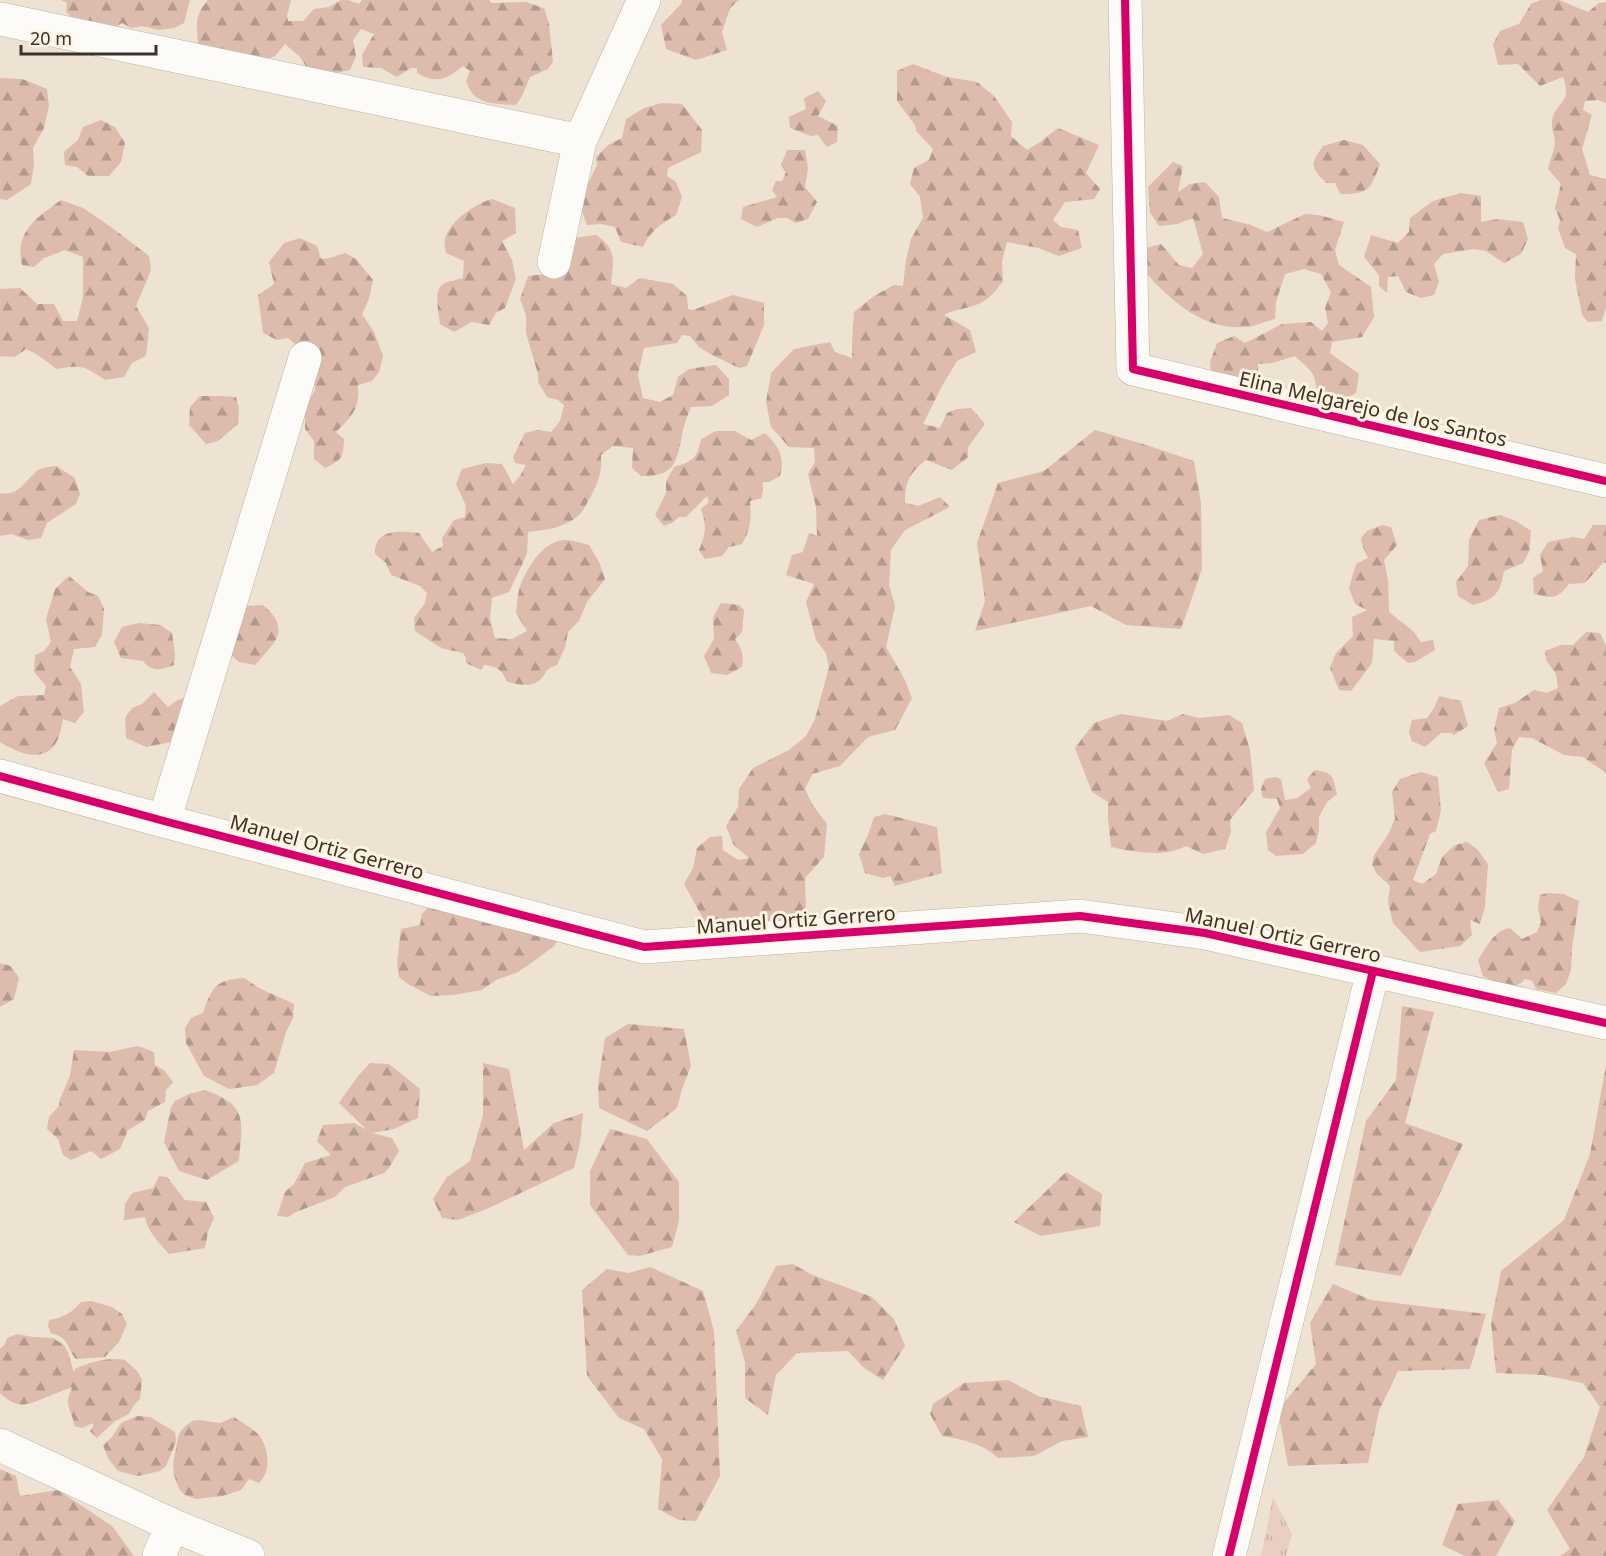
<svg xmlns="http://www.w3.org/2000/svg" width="1606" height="1556" font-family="'Noto Sans',sans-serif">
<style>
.grass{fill:url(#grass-tufts)}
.forest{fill:url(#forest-firs)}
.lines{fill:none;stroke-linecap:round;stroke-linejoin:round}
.street-casing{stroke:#bcb3a7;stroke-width:34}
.street{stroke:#fcfbf8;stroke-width:33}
.cycleway-casing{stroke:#fff2e1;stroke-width:11}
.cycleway{stroke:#d6006c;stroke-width:8}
.labels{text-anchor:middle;stroke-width:6;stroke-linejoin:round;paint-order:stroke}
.street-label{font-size:20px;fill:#3b3328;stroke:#fff2e1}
</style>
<defs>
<pattern id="grass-tufts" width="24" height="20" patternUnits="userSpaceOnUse" patternTransform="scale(1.5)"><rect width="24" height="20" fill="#ebcec2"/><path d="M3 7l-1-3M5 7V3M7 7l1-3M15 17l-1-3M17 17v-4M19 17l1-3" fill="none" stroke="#cab1a7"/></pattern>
<pattern id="forest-firs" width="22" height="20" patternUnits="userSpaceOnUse" patternTransform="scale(1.5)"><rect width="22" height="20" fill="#ddbbad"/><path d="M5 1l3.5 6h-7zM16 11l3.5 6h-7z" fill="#b4998d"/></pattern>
</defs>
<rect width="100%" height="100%" fill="#eee2d2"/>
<path class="grass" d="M1273 1497 1292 1534 1286 1556H1261Z"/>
<path class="forest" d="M61 0H190L184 23 174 28 159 30 142 26 131 28 122 23 117 26 116 33 77 26 66 11 67 3Z
M208 0H291L287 16 288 21H303L314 9 329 7 341 0H348L359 4 362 0H489L491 3 526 2 544 8 549 24 553 62 548 69 530 77 522 96 516 105C502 104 483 105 473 94 470 91 468 85 466 81L470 71 463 66C445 80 438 84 417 73V68H411L397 77 381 68 363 67 362 55 374 34 361 29 353 40 356 56 350 70 331 74 307 68 300 57 285 44 275 56 258 62 219 56 198 44C197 23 194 16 208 0Z
M682 0H739L730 8 722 32 727 50 696 60 666 49 661 25 681 4Z
M1541 0H1559L1588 12 1599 3 1606 2V103L1598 100 1585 101 1583 110 1592 115 1582 149 1590 175 1606 179V307L1602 321 1588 322 1582 315 1575 279 1576 254 1565 248 1558 228 1560 220 1555 208 1561 184 1548 169C1550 160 1555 149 1555 140 1554 134 1551 128 1552 121 1555 101 1573 105 1563 77L1540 86 1518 64 1498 65 1493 44 1500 31 1519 24 1531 4Z
M913 64 947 77 977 82 994 96 1012 122 1011 136 1027 150 1040 142 1058 128 1099 145 1086 173 1100 189 1094 199 1065 202 1053 220 1061 227 1078 230 1082 248 1059 256 1038 248 1007 242 1002 261 1003 281C995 292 987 302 973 306 961 310 955 309 944 315L970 330 976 352 957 361 942 386 923 424 940 428 947 413 957 409 971 408 985 424 968 447V457L952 470 926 460C909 474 905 481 905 503L918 506 940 497 950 507 905 530 891 550 889 585 895 606 886 647 904 678 912 698 895 730 868 737 840 766 812 774 805 789 812 804 827 824 824 857 805 878 806 908 776 935 704 950 706 924 684 884 693 868 697 848 710 837 722 836 723 850 738 860 749 858 733 844 726 826 738 807 739 789 753 768 789 750 806 736 815 719 829 667 826 653 816 640 806 602 814 584 786 575 792 555 803 552 809 533 817 536 816 507 808 474 815 462 814 448 789 447 771 427 766 402 771 373 794 349 830 342 835 352 852 358V342L854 312 874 296 894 285 903 286 906 260 911 239 923 218 920 197 910 184 914 168 929 160 933 149 916 131 915 125 897 101V71Z
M0 78 22 79 47 89 49 106 44 128 33 148 34 164 31 184 7 200 0 199Z
M818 91 826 101 818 116 838 126 837 142 827 147 818 135 811 136 790 128 789 117 806 109 804 98Z
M662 103 682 104 702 130 701 152 668 168 667 176 676 182 682 197 676 215C662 223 650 231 643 247L621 242 615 227 601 224 587 225 579 203 597 165 596 157 608 145 622 138 626 119 644 108Z
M101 120 115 127 125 143 121 162 109 176H88L77 167 65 165 64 152 78 140 83 127Z
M1344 140 1363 145 1380 164C1370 190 1369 194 1340 194L1335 183H1326C1310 166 1310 165 1323 146Z
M787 150H805L808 168 805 187 817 202 808 219 796 223 787 218H778L757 227 741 219 743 207 777 197 772 190 776 181H782L786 172 781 165Z
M1173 162 1183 166 1178 192 1190 184 1205 182 1219 197 1222 218 1251 225 1267 232 1305 214 1319 215 1344 222 1335 250 1339 265 1371 287 1374 317 1362 337 1332 342 1330 353 1359 374 1356 393C1342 401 1335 403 1319 400 1317 393 1317 387 1315 380 1313 370 1302 363 1295 356L1272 363 1258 364V384L1212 381 1210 362 1217 343 1234 336 1245 343 1282 324 1311 322 1322 331 1328 323 1325 308 1331 292 1321 274 1304 269 1285 274 1276 302 1275 319C1266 321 1256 326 1247 327 1202 331 1167 298 1140 266L1143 249 1161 244 1179 265 1192 268 1203 254 1193 218 1177 224 1159 226 1150 212 1148 187Z
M1461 193 1481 196V222L1497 219 1523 222 1528 239 1521 254 1504 263 1486 251 1474 249 1443 254 1434 264 1439 282 1434 295 1421 298 1406 292 1398 276 1388 277 1387 293 1379 286V275L1364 257 1371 235 1398 243 1409 232 1410 218 1433 201Z
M492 199 515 208 516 233 502 241 512 260 516 279 505 308 496 313 489 325 472 322 454 332 440 324C439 314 433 291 443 284 448 281 457 280 463 278L464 261 446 253C445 249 444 242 445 238 451 220 475 204 492 199Z
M61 200 83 208 111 227 149 256 151 270 136 306 149 328 146 356 132 363 124 377 105 380C83 365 82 365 57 369L36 354 26 349 15 357 0 356V289L20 288 37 304H54L63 321H77L83 297V257L65 250 44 258 34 267 22 265C14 231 38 217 61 200Z
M596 235C618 250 613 261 611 284L626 288 640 278 673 284 687 296 688 309 693 310 733 295 764 303V325L747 366 739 368 712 355 699 347 690 336 682 335 677 343 644 348 638 375 643 398 660 402 673 395 678 377 689 369 716 365 729 379V395L712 406 691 407C688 414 685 422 683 430 677 458 678 477 641 476L632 468 633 448 613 446 601 455C602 473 599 480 591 496 587 502 584 511 578 516 564 528 546 530 528 532L527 554 509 592 492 598 490 619 495 638 512 639 527 631 516 613C517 606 517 597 519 590 525 570 543 540 565 540 573 540 581 543 589 545L600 564 605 579 587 602 579 621 568 632 565 647 557 665C541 671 549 672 540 680 531 688 517 684 507 682 502 670 497 666 484 665L481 670 466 663V658L463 653 441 648 415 631 414 618 425 603 427 593 420 586 391 575 386 563 375 554C374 528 401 531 419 533L432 552 443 546 442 538 454 520 465 517 466 506 456 484 462 469 486 463 502 464 513 484 520 476 526 465 515 463 513 457 525 433 538 430 551 432 560 421 564 405 558 400 547 397 538 382V374L526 333V315L520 299 528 276 562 272 573 238Z
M300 238 317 246 321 259 330 258 345 253 356 259 373 280 369 299 362 314 374 332 383 356 379 372 372 381 358 385C360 408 352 417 336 432L344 439C343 458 342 460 325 468L314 459V441L305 429V408L315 390V375L311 366 295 344 288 338 277 340 263 333 258 295 274 284 269 262 284 243Z
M200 396H220L236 397 239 408 238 424 218 441 206 444 189 425 190 407Z
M1095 430 1143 444 1194 461 1201 503 1202 569 1181 629 1126 625 1091 606 975 631 985 601 977 543 998 483 1044 471Z
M716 431H735L751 440 765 433C779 446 785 457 780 476L769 482H763L762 498 750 501C751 517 751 530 742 544L729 547 722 556 705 559 699 550C706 533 707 526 701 509L709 502 707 496 686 517H679L672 523 664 526 655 515 666 493V481L674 467C693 461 697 459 701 439Z
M56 466 75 478 80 494 76 504 47 523 41 538 28 540 11 534 0 536V493C18 497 25 481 37 471 41 467 50 467 56 466Z
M1500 515 1516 521 1531 531 1529 552 1523 563 1504 571C1500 594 1495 599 1473 605L1458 596 1456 582 1468 566 1469 540 1479 520Z
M1382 525 1391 527 1397 545 1384 560 1388 580 1389 612 1414 632 1421 642 1433 640 1435 650 1415 662 1408 663 1394 651V641L1374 639 1372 663 1351 691 1339 690 1330 668 1336 653 1353 636 1352 617 1367 610 1355 604 1349 588 1356 564 1368 558 1363 547 1361 538 1367 531Z
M1593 525H1606V563H1603L1585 583 1569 584C1557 600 1552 598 1534 594L1533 578 1543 571 1540 555 1548 542 1573 537 1584 539Z
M69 576 88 592 98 596 104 609 102 635 95 647 74 649 70 667 81 684 84 712 75 723 63 719C61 728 60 739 53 747 39 763 14 751 0 742V706L18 696 44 695 46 686 34 672 35 655 44 651 51 642 46 619 55 589Z
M721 603 739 605 744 610 742 632 735 639C742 649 744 655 742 667L727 675 711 673 704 656 714 639 713 617Z
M263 605C292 630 275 642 255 665L239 662 230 654 236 615 247 606Z
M139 623 160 625 172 633 175 654 174 665C160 670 153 673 143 661L121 658 114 642 122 627Z
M1586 632 1600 633 1606 646V773L1583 757 1564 755 1532 738 1519 737 1512 750 1509 789 1498 792 1484 763 1497 743 1494 730 1499 708 1515 703 1534 690 1547 693 1558 688 1556 674 1546 660 1545 651 1561 645H1573Z
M154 692 168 707 176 701 184 698 187 718 181 740 146 747 126 738 125 718 132 708 142 704Z
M1439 696 1461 701 1468 726 1454 735 1451 733H1441L1425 747 1412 741 1409 732 1412 720 1427 718 1434 708Z
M1121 714 1167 721 1183 714 1199 718 1229 715 1242 723 1250 750 1254 790 1230 820 1231 832 1225 849 1203 854 1186 846C1163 858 1136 852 1111 847L1108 819V802L1092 792 1075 748 1094 723Z
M1315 770C1333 772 1333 777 1337 794L1327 802 1319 817V830L1316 843 1303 854 1276 856 1268 850 1266 832 1280 808 1277 799 1263 798 1261 789 1265 779 1275 777 1281 779 1285 800 1297 798 1311 788 1307 779Z
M1421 772 1438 777 1441 811 1436 831 1430 834 1413 880 1422 884 1436 874 1442 857 1455 845 1467 842 1477 849 1488 864 1485 907 1480 924 1470 920 1472 935 1460 946 1420 952 1393 923 1388 902 1390 886 1377 874 1372 865 1374 855 1388 835 1395 819 1392 792 1400 779Z
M885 814 937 827 942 873 895 886 890 876 883 878 865 873 859 854 868 835 874 817Z
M1548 893 1563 894 1579 901 1572 948 1571 970 1566 984 1556 993 1536 989 1532 981 1525 979C1514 993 1496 982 1483 976L1478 960C1486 948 1495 929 1510 928L1522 939 1537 932 1541 922 1538 908 1540 895Z
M433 902 567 927 554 946 534 961 518 972 496 980 482 990 453 995 431 996 408 984 399 977 397 963 401 929 420 925 422 914Z
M0 963 11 966 19 978 14 999 0 1007Z
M244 978 259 988 294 1004 293 1018 286 1032 274 1073 257 1085 229 1089 204 1076 186 1043 185 1028 191 1018 203 1013C212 987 215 980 244 978Z
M1402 1006 1434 1012 1405 1123 1463 1144 1401 1276 1335 1265 1366 1121 1396 1080Z
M628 1024 684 1029 691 1066 682 1089 677 1108 647 1131 599 1108 598 1084 605 1038Z
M138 1046 154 1052 155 1065 164 1070 173 1082 166 1090 165 1102 148 1111 145 1120 128 1130 120 1149 101 1159 91 1151 71 1160 63 1155 58 1139 47 1129 49 1117 59 1106 60 1099 70 1076 74 1050 109 1052Z
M370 1063 389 1064 420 1089 418 1118 394 1129 372 1133 392 1138 399 1151 389 1168 384 1173 345 1187 335 1197 296 1212 288 1217 277 1216 285 1192 294 1184 305 1163 331 1155 317 1141 323 1125 354 1123 367 1130 339 1103 358 1076Z
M483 1063 509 1069 524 1150 554 1123 583 1113 580 1143 574 1168 489 1208 458 1220 442 1218 433 1199 447 1177 470 1161 483 1115Z
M1606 1065V1556H1560L1570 1549 1547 1510 1584 1457 1600 1407 1583 1383 1543 1375 1496 1373 1491 1323 1501 1271 1564 1220 1590 1154Z
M205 1090C249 1106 242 1120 239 1161L207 1180 179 1171 164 1142 171 1107 175 1101 189 1094Z
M610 1129 647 1139 679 1182V1221L672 1247 639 1256 628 1255 590 1205V1171Z
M1066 1172 1102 1194 1100 1226 1041 1236 1014 1222Z
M159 1176 167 1177 185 1200 206 1202 214 1218 208 1232 205 1248 169 1254C159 1242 148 1233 145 1217L124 1220 125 1204 132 1193 153 1188Z
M793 1264 810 1274 872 1297 894 1319 905 1346 883 1380 864 1368 848 1351 797 1353 776 1375 768 1415 745 1398V1362L736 1331 756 1304 776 1266Z
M650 1267 703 1291 714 1331 720 1476 696 1521 679 1520 658 1509 662 1459 644 1429 619 1418 587 1376 582 1290 607 1269 629 1273Z
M1333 1284 1371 1300 1486 1314 1470 1369 1398 1371 1379 1411 1368 1463 1288 1466 1278 1410 1316 1364 1310 1323Z
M91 1301 112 1307 122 1314 127 1324 119 1342 105 1357 76 1359C65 1346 71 1339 51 1333L48 1326 49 1320C62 1318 72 1313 81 1302Z
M17 1334 33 1337 53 1338 64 1345 68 1352 74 1373 75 1369C91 1362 108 1357 125 1360L138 1372 142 1380 140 1399 134 1405 129 1414 115 1421 97 1438 90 1431 93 1427V1423L82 1428 74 1426C74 1417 68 1410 68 1401 68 1396 71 1392 72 1387 63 1391 53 1394 44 1398 25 1406 17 1409 0 1393V1349L5 1344 7 1338Z
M1008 1380 1038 1396 1081 1406 1088 1437 1062 1441 1034 1456 998 1458C984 1444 962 1439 942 1436L930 1414 933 1404 964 1383Z
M137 1416 150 1417 175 1432 176 1442 166 1466 160 1471 138 1476 118 1471 108 1458 103 1445 112 1437 121 1423Z
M234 1417C241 1422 257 1431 261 1438 269 1451 271 1472 259 1483L249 1479 241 1490 223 1496 196 1499 185 1495 179 1489 174 1475 173 1465 178 1437 182 1429 192 1421 198 1420 220 1423Z
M0 1469 16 1476 20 1496 58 1490 112 1526 134 1556H0Z
M1498 1500 1515 1521 1496 1556H1465L1442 1545 1458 1504Z"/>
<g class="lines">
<defs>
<path id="street" d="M1125 0 1133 369 1606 481
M0 19 580 141
M554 262 580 141 644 0
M0 776 164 821 644 947 1080 916 1205 933 1606 1023
M164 821 305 358
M0 1445 172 1525 248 1556
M159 1556 172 1525
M1229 1556 1373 971"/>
</defs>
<use href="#street" class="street-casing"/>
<use href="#street" class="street"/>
<defs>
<path id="cycleway" d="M1125 0 1133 369 1606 481
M0 776 164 821 644 947 1080 916 1205 933 1606 1023
M1229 1556 1373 971"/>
</defs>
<use href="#cycleway" class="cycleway-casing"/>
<use href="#cycleway" class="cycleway"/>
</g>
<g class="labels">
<g class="street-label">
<text transform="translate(1373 409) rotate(13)" y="7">Elina Melgarejo de los Santos</text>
<text transform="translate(327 847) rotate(15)" y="7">Manuel Ortiz Gerrero</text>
<text transform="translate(796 920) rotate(-4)" y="7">Manuel Ortiz Gerrero</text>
<text transform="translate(1283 935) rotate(12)" y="7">Manuel Ortiz Gerrero</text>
</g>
</g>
<path d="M21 45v9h135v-9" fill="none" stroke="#3b3328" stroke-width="3"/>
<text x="30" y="45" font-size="18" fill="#3b3328" stroke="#fff2e1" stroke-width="4.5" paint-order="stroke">20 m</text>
</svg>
